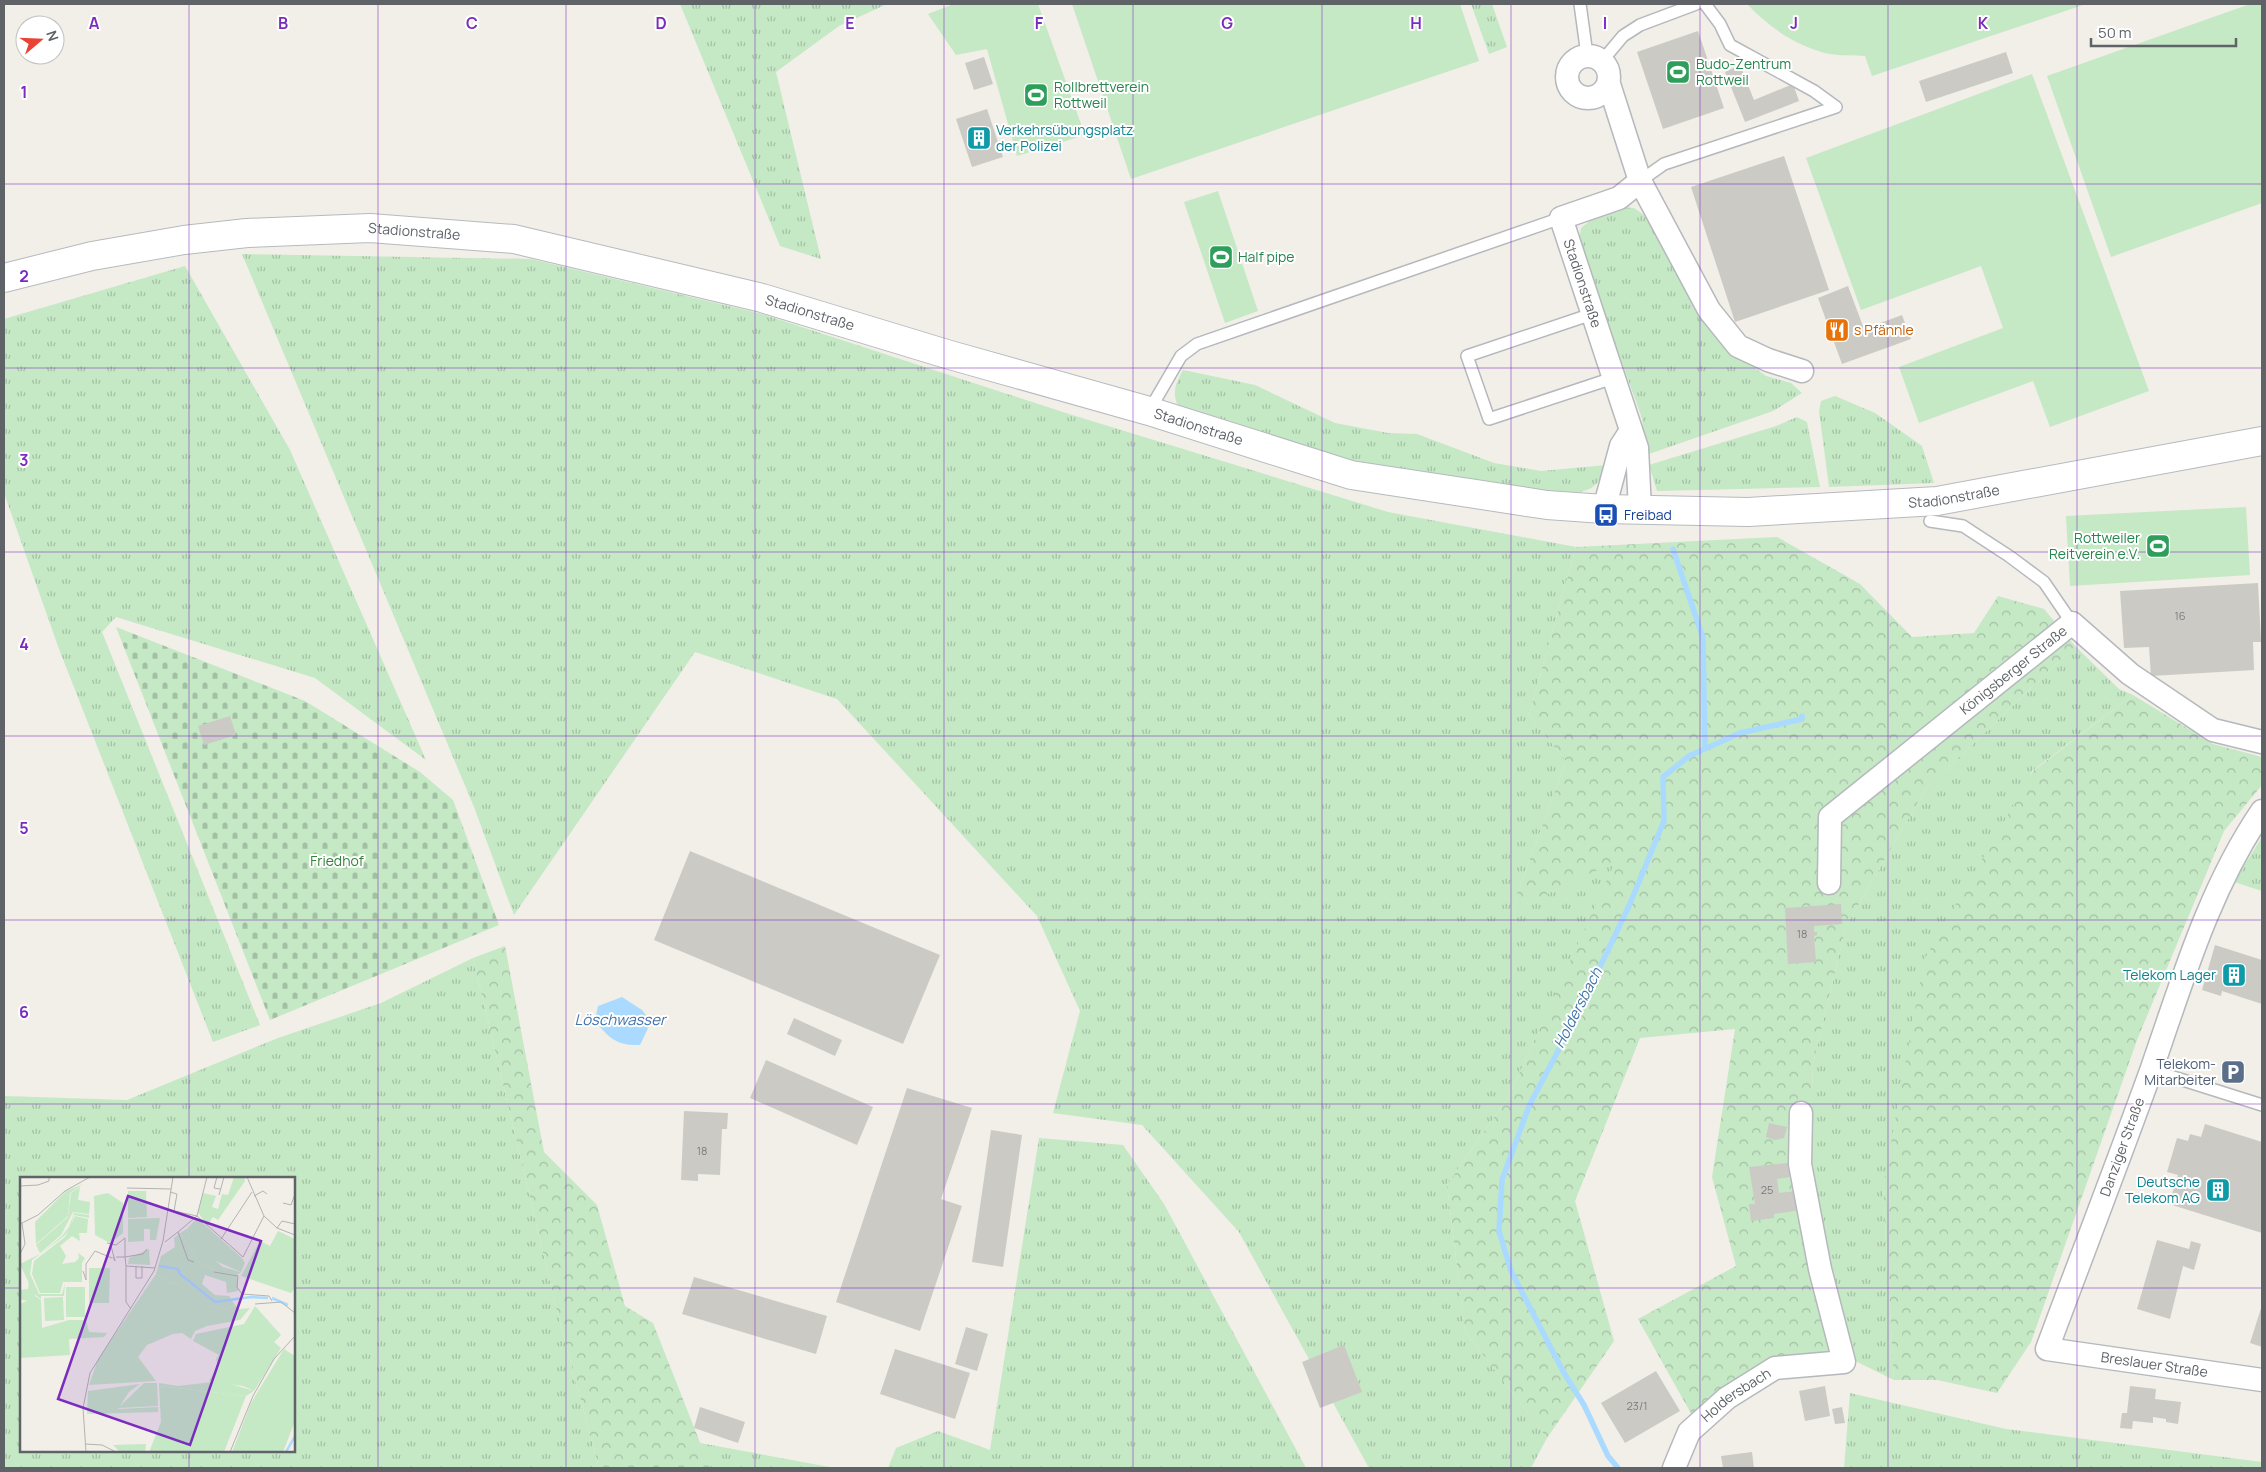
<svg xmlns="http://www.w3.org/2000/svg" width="2266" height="1472" font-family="Manrope,sans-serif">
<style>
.grass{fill:url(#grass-tufts);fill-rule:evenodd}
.forest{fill:url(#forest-crowns)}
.cemetery{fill:url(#cemetery-stones)}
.pitch{fill:#c5e8c5}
.water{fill:#aadaff}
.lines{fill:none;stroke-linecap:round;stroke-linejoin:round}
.stream{stroke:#aadaff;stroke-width:5.5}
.building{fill:#cccac5}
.lane-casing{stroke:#b5b8bc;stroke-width:14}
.street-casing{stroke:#b5b8bc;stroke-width:25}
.secondary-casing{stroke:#b6babf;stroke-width:30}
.lane{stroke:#fff;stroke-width:11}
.street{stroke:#fff;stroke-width:22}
.secondary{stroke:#fff;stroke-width:28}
.grid{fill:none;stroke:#7b2cbf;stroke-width:1;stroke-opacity:0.55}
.labels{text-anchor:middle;stroke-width:4;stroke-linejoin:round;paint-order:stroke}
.number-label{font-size:11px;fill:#7a7d7f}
.leisure-label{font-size:14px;fill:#27864d;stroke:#fff;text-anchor:start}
.culture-label{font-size:14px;fill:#0d838f;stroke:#fff;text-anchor:end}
.street-label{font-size:14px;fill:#5f6368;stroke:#fff}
.food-label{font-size:14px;fill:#c56008;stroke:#fff;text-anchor:start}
.transit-label{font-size:14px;fill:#164399;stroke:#fff;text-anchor:start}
.park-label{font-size:14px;fill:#348238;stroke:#fff}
.service-label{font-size:14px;fill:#4e5e75;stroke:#fff;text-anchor:end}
.water-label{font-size:15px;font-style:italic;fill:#4174aa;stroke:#fff}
.inset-river{fill:none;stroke:#aadaff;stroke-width:2.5}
.inset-road{fill:none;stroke:#b3b3b1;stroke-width:1}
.view{fill:#7b2cbf;fill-opacity:0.15;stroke:#7b2cbf;stroke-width:2.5}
.inset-edge{fill:none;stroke:#5f6368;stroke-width:2.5}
.grid-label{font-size:16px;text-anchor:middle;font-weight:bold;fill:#7b2cbf;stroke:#fff;stroke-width:4;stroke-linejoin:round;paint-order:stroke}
</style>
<defs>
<pattern id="grass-tufts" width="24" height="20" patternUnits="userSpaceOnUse" patternTransform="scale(1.25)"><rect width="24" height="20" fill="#c5e8c5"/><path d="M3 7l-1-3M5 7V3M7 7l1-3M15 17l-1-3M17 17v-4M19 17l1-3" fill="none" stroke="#a3c0a4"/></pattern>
<pattern id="forest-crowns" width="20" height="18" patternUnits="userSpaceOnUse" patternTransform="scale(1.25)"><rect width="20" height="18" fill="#c5e8c5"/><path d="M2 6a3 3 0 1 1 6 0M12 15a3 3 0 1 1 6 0" fill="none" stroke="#a3c0a4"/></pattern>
<pattern id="cemetery-stones" width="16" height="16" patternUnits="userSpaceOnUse" patternTransform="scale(1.25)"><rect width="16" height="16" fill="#c5e8c5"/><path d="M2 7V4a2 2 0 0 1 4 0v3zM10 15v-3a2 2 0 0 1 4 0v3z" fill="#a3c0a4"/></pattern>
</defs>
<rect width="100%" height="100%" fill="#f1efe8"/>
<path class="grass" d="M680 4H884L885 5 839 26 776 72 821 259 780 246Z
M1471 4H1492L1507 47 1489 54Z
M1623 207 1634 208 1651 220 1732 351 1766 376 1791 383 1802 393 1773 411 1646 455 1642 418 1579 244 1581 228 1592 219Z
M242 254 531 259 762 314 1069 414 1388 512 1576 547 1529 715 1566 761 1511 911 1616 861 1509 1096 1447 1185 1465 1331 1547 1438 1531 1468H1369L1239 1232 1142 1125 1053 1113 1080 1011 1037 916 837 699 695 652 514 915 474 807Z
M185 266 290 450 426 760 315 678 116 617 102 632 260 1025 213 1042 59 649 4 493V319Z
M1183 370 1255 385 1335 423 1388 433 1417 434 1494 463 1541 471 1607 465C1598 488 1591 491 1567 494 1515 487 1461 484 1410 473 1331 457 1256 434 1180 410 1171 394 1175 385 1183 370Z
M1835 396 1875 413 1922 446 1934 483 1829 487 1819 411 1821 401Z
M1797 417 1807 422 1820 487 1657 491 1649 465 1776 426Z
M2075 646 2119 689 2133 695 2032 771 1883 1187 1894 1380 1849 1358 1826 1269 1810 1157 1813 1064 1846 926 1925 790Z
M2262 837V891L2234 882Z
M473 958 557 1311 599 1468H4V1096L127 1100 278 1038 381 1003ZM21 1178H294V1451H21Z
M1039 1138 1123 1145 1164 1204 1306 1468H888L896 1448 938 1431 990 1450Z
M1850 1393 2006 1429 2262 1462 2261 1468H1844Z
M700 1443 835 1468H709Z"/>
<path class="forest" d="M1777 537 1860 584 1912 637 1974 633 1998 596 2044 609 2075 646 1925 790 1846 926 1813 1064 1810 1157 1826 1269 1849 1358 1771 1364 1693 1417 1638 1319 1736 1266 1712 1177 1735 1029 1640 1038 1575 1201 1614 1341 1547 1438 1465 1331 1447 1185 1509 1096 1615 862 1511 911 1566 761 1529 715 1576 547Z
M2133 695 2213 744 2262 757V785L2224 831 2137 1040 2031 1342 1997 1393 1937 1380H1894L1883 1187 1924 960 2033 771Z
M505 946 544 1152 597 1205 625 1306 653 1323 710 1468H599L557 1311 473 958Z"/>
<path class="cemetery" d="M116 627 305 701 420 772 453 800 499 925 270 1020Z"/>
<path class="pitch" d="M954 4H1038L1085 135 1017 156 987 49 956 55 928 14Z
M1072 4H1460L1479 61 1131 179Z
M1747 4H2086L1872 76 1865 56C1854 55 1841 56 1830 54 1797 47 1770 28 1747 4Z
M2250 4H2262V203L2111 257 2047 76Z
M2032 74 2149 391 2050 427 2033 381 1919 423 1899 367 2003 328 1981 266 1861 310 1806 158Z
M1218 191 1258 311 1225 323 1184 202Z
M2246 507 2250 575 2070 586 2066 516Z"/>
<path class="water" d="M622 997 642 1010 651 1022 640 1045C617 1046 608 1038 595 1020L598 1006Z"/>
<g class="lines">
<path class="stream" d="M1673 549 1703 638 1705 749
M1618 1468 1608 1456 1584 1405 1564 1373 1511 1271 1499 1231 1502 1180 1529 1106 1576 1017 1629 906 1664 821 1663 777 1689 756 1740 733 1802 719V716"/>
</g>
<path class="building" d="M1698 31 1724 108 1663 129 1637 52Z
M2006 52 2013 73 1926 102 1919 81Z
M984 57 993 84 974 90 965 63Z
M1740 65 1754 100 1793 84 1799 101 1745 122 1725 72Z
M987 109 1003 157 972 167 956 119Z
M1784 156 1829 290 1735 322 1691 187Z
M1848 286 1864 329 1902 315 1911 339 1842 364 1818 298Z
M2258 583 2261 642H2253L2254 670 2151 676 2149 647 2124 648 2120 591Z
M230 716 236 735 204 745 198 726Z
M690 851 940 955 903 1044 654 940Z
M1841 904 1842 924 1814 926V932H1817V935L1814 936 1816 962 1788 964 1785 908Z
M2215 945 2262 960V1004L2222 991 2221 996 2202 990Z
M794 1018 842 1040 835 1056 787 1034Z
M766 1060 873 1107 857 1145 750 1098Z
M907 1088 972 1108 941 1199 962 1206 920 1331 836 1302Z
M684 1111 728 1113 727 1129H722L720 1175 698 1174V1181L681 1180Z
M1769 1123 1787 1127 1784 1138 1775 1140 1766 1137Z
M2205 1124 2262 1142V1233L2169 1204 2178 1175 2167 1172 2177 1138 2188 1141 2190 1134 2201 1137Z
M991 1130 1022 1135 1003 1267 972 1262Z
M1788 1163 1790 1177 1777 1179 1779 1193 1797 1191 1800 1210 1774 1214V1218L1751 1221 1749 1204H1755L1749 1167Z
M2157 1240 2189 1249 2191 1241 2201 1244 2194 1270 2183 1266 2170 1319 2137 1309Z
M694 1277 827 1316 816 1354 682 1314Z
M2262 1305V1347L2250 1343Z
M966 1327 988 1334 977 1371 955 1364Z
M1344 1345 1362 1392 1320 1408 1302 1362Z
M895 1349 970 1373 955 1419 880 1394Z
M1656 1371 1680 1411 1625 1443 1601 1403Z
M1825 1386 1830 1416 1805 1421 1799 1391Z
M2130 1386 2156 1389 2155 1399 2181 1402 2178 1424 2166 1422V1419L2153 1417V1423L2133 1421 2132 1429 2120 1428 2122 1413H2127Z
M700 1407 745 1422 738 1443 694 1428Z
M1842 1407 1845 1423 1835 1424 1832 1409Z
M1752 1452 1754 1468H1723L1721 1456Z"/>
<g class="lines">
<defs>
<path id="lane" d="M1580 4 1587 55
M1705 4 1720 24 1730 45 1814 91 1836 107
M1602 61 1623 36 1640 25 1696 4
M1640 181 1664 164 1836 107
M1592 314 1467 356 1489 419 1613 378
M1149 411 1181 356 1197 344 1561 218
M1930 521 1963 526 2009 556 2044 582 2072 623
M2151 1070 2262 1105"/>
<g id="street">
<circle cx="1588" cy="77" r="21"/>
<path id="s1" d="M1609 84 1640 181 1619 198 1561 218 1637 448 1640 510"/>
<path d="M1640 181 1709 310 1738 346 1768 360 1802 371"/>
<path d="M1604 509 1621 446 1630 432"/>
<path id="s2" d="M2262 811C2209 889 2183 979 2152 1068 2118 1162 2082 1255 2047 1349L2262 1380"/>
<path id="s3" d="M1829 883 1830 817 2072 623 2130 674 2213 730 2262 742"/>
<path id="s4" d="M1674 1468 1689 1432 1727 1398 1775 1368 1844 1362 1820 1269 1800 1164 1801 1113"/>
</g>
<g id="secondary">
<path id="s5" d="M4 278 92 256 184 240 247 233 370 228 514 239 762 298 950 355 1149 411 1351 475 1547 505 1604 509 1748 512 1937 501 2262 441"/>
</g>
</defs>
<use href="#lane" class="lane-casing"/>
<use href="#street" class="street-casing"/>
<use href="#secondary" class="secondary-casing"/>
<use href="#lane" class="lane"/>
<use href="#street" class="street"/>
<use href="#secondary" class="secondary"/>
</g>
<path class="grid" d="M189 4V1178M378 4V1468M566 4V1468M755 4V1468M944 4V1468M1133 4V1468M1322 4V1468M1511 4V1468M1700 4V1468M1888 4V1468M2077 4V1468M4 184H2262M4 368H2262M4 552H2262M4 736H2262M4 920H2262M4 1104H2262M4 1288H21M294 1288H2262M189 1451V1468"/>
<defs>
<symbol id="stadium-square" viewBox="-11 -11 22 22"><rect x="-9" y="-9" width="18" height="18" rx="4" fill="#2e9e5b" stroke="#fff"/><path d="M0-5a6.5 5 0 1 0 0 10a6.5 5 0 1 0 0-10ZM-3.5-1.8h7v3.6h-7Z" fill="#fff"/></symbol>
<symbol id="building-square" viewBox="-11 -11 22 22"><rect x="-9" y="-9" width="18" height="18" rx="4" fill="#0f9aa8" stroke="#fff"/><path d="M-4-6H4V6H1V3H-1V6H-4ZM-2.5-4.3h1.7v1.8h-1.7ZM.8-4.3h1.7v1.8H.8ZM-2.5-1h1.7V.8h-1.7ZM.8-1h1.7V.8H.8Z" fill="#fff"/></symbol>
<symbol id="restaurant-square" viewBox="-11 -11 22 22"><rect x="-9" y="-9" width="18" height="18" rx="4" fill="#e8710a" stroke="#fff"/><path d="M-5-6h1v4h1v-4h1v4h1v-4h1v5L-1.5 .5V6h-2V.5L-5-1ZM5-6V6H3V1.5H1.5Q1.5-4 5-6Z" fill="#fff"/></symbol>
<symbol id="bus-square" viewBox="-11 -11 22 22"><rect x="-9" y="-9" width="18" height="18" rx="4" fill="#1a4fb4" stroke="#fff"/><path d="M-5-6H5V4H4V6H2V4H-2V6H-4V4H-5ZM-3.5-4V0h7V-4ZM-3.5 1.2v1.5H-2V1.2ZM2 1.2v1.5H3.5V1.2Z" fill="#fff"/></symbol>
<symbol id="parking-square" viewBox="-11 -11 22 22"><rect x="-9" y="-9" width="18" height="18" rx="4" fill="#5c6f8a" stroke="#fff"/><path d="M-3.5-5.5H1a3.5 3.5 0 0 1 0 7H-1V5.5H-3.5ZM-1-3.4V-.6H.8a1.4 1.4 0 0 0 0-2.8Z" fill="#fff"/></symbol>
</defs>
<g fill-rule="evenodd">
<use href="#stadium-square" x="1664" y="58" width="28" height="28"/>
<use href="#stadium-square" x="1022" y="81" width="28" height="28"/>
<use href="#building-square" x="965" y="124" width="28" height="28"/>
<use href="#stadium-square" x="1207" y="243" width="28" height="28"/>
<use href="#restaurant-square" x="1823" y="316" width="28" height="28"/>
<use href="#bus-square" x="1592" y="501" width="28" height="28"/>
<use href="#stadium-square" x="2144" y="532" width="28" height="28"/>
<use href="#building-square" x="2220" y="961" width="28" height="28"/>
<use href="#parking-square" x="2219" y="1058" width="28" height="28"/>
<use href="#building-square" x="2204" y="1176" width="28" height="28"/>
</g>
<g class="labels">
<g class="number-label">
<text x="2180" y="620">16</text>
<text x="1802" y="938">18</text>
<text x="702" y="1155">18</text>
<text x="1767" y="1194">25</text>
<text x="1637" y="1410">23/1</text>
</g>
<g class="leisure-label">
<text x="1696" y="69">Budo-Zentrum<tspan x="1696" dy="16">Rottweil</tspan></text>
<text x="1054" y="92">Rollbrettverein<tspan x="1054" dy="16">Rottweil</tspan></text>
<text x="1238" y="262">Half pipe</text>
<text x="2140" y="543" text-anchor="end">Rottweiler<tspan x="2140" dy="16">Reitverein e.V.</tspan></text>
</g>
<g class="culture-label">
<text x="996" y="135" text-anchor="start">Verkehrsübungsplatz<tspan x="996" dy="16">der Polizei</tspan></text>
<text x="2216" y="980">Telekom Lager</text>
<text x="2200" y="1187">Deutsche<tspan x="2200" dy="16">Telekom AG</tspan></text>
</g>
<g class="street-label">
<text dy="5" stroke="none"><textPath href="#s5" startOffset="415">Stadionstraße</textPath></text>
<text dy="5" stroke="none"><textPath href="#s1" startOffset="259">Stadionstraße</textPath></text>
<text dy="5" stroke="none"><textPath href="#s5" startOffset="820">Stadionstraße</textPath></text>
<text dy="5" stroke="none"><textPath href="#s5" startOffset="1225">Stadionstraße</textPath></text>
<text dy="5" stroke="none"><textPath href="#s5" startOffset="1991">Stadionstraße</textPath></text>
<text dy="5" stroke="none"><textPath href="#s3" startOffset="301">Königsberger Straße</textPath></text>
<text transform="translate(2122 1147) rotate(-70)" y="5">Danziger Straße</text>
<text dy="5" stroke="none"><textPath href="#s2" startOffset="689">Breslauer Straße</textPath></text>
<text dy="5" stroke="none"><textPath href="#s4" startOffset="99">Holdersbach</textPath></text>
</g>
<g class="food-label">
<text x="1854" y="335">s Pfännle</text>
</g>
<g class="transit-label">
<text x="1624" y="520">Freibad</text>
</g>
<g class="park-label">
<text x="337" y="866">Friedhof</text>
</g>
<g class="service-label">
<text x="2216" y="1069">Telekom-<tspan x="2216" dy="16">Mitarbeiter</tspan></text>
</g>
<g class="water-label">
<text transform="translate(1578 1008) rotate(-63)" y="5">Holdersbach</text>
<text x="620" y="1025">Löschwasser</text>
</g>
</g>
<g transform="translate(20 1177)">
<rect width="275" height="275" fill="#f1efe8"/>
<path d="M214 0H224L225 4 198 43 193 40 187 49 178 35 183 16 196 19 192 30 198 32 202 17 208 18ZM60 10 58 23 70 25 69 37 53 35 41 58 20 76 16 68 48 40 51 16ZM55 39 68 42 67 56H59L60 64 52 59 40 69 46 79 42 87 55 85 59 81 58 76 65 81 62 86V105H43L40 116H20L12 97 14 84 45 60ZM167 52 170 63 203 90 221 95 217 98 198 95 179 85 160 56ZM258 54 275 62V111L271 116 221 99 240 64 250 69ZM129 72 130 88 108 87 109 81ZM136 97 150 107 155 105 166 114V104L190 129 203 132 215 128 219 132 230 131 220 143 187 149 175 154 171 162 162 156 153 157 127 168 118 180 136 204 69 208 78 182ZM9 104 15 119 21 123 22 151 49 143H66L69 155 87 156 84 160 49 162 50 178 0 181V127L7 124 0 122V113L8 112ZM235 129 261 158 254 165 261 171 234 214 223 209 189 204 198 189 196 182 199 178 173 164 176 157 224 147ZM264 172 275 179V244L263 275H212L231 226ZM120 207 109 215 98 232 138 230V235L67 237 68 214ZM139 209 226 219 204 275H129L141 245ZM126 267 125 275H100L93 268Z" fill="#c5e8c5"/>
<path d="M63 7 50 16 48 39 16 67 15 45 46 14ZM54 36 69 38V41L54 38 50 51 44 59 12 83 10 97 19 117H42L45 107 44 119H21V122L14 117 0 87 20 77 42 59 49 50ZM177 41 222 81 225 86 221 95 184 79 170 63 167 52ZM160 56 179 85 198 95 217 98 218 114 207 116 206 105 185 98 182 107 195 118 209 119 215 128 203 132 189 129 166 104 167 115 155 105 150 107 136 97 141 79 155 70 154 61ZM201 204 234 214 226 219 139 209V206L158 209Z" fill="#c5e8c5"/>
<path d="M124 206H137L138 229 98 231Z" fill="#c5e8c5"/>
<path d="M108 14H126L127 40 108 41ZM88 16 103 26V56L90 66 75 58 74 19ZM140 41 136 63H130V52H124V64L108 65V42ZM69 91H90L89 126H69ZM46 110H65V140H46ZM43 120 44 143 25 144 24 121Z" fill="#c5e8c5"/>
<path class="inset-river" d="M139 89 158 92 160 97 195 125 231 120 248 121M252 121 268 128M266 275 275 259"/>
<path class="inset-road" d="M197 0 194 11 200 12M227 0 244 39 257 51 275 58M0 9 18 8 29 4V0M107 11 151 12M150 15 157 17 154 34 177 39M199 18 204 0M234 19 243 14 247 17M263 26 271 28 275 17M177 39 223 80 244 39M0 47 18 38 45 14 70 0M257 51 262 44 275 47M105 61V80L123 77 127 72M201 62 232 15M145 65 158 55M87 66 96 68 105 61M91 69 95 84 93 80M0 77 5 67 2 46M96 80H105L106 89 135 91M174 85 168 83 158 55 177 39 187 0M106 89V125L111 132M116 89V101H122V89M63 94 66 103V87L75 74 92 81M194 95 218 99 217 110 222 117 249 119 252 124M235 127 261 125 275 136M65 267 82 268 96 275M66 275 63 231 70 196 134 94 143 64 153 0M210 275 233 219 254 182 275 159"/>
<path class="view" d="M108 19 241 64 170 268 38 222Z"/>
<rect width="275" height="275" class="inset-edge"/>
</g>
<g class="grid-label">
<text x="94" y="29">A</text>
<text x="283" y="29">B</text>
<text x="472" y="29">C</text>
<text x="661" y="29">D</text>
<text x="850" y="29">E</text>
<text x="1039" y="29">F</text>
<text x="1227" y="29">G</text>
<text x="1416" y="29">H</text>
<text x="1605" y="29">I</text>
<text x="1794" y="29">J</text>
<text x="1983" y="29">K</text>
<text x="24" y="98">1</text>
<text x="24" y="282">2</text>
<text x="24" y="466">3</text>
<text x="24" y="650">4</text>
<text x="24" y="834">5</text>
<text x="24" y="1018">6</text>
</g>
<rect width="2266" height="1472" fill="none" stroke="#5f6368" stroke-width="10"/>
<g transform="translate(40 40) rotate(71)"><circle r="24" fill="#ffffff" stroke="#bfc1c3"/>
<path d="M0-4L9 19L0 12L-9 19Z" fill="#ea4335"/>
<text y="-8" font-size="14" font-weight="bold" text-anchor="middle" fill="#5f6368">N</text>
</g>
<path d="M2091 38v8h145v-8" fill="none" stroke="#5f6368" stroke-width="2.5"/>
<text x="2098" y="38" font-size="15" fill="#5f6368" stroke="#ffffff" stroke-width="4" paint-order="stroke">50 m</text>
</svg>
